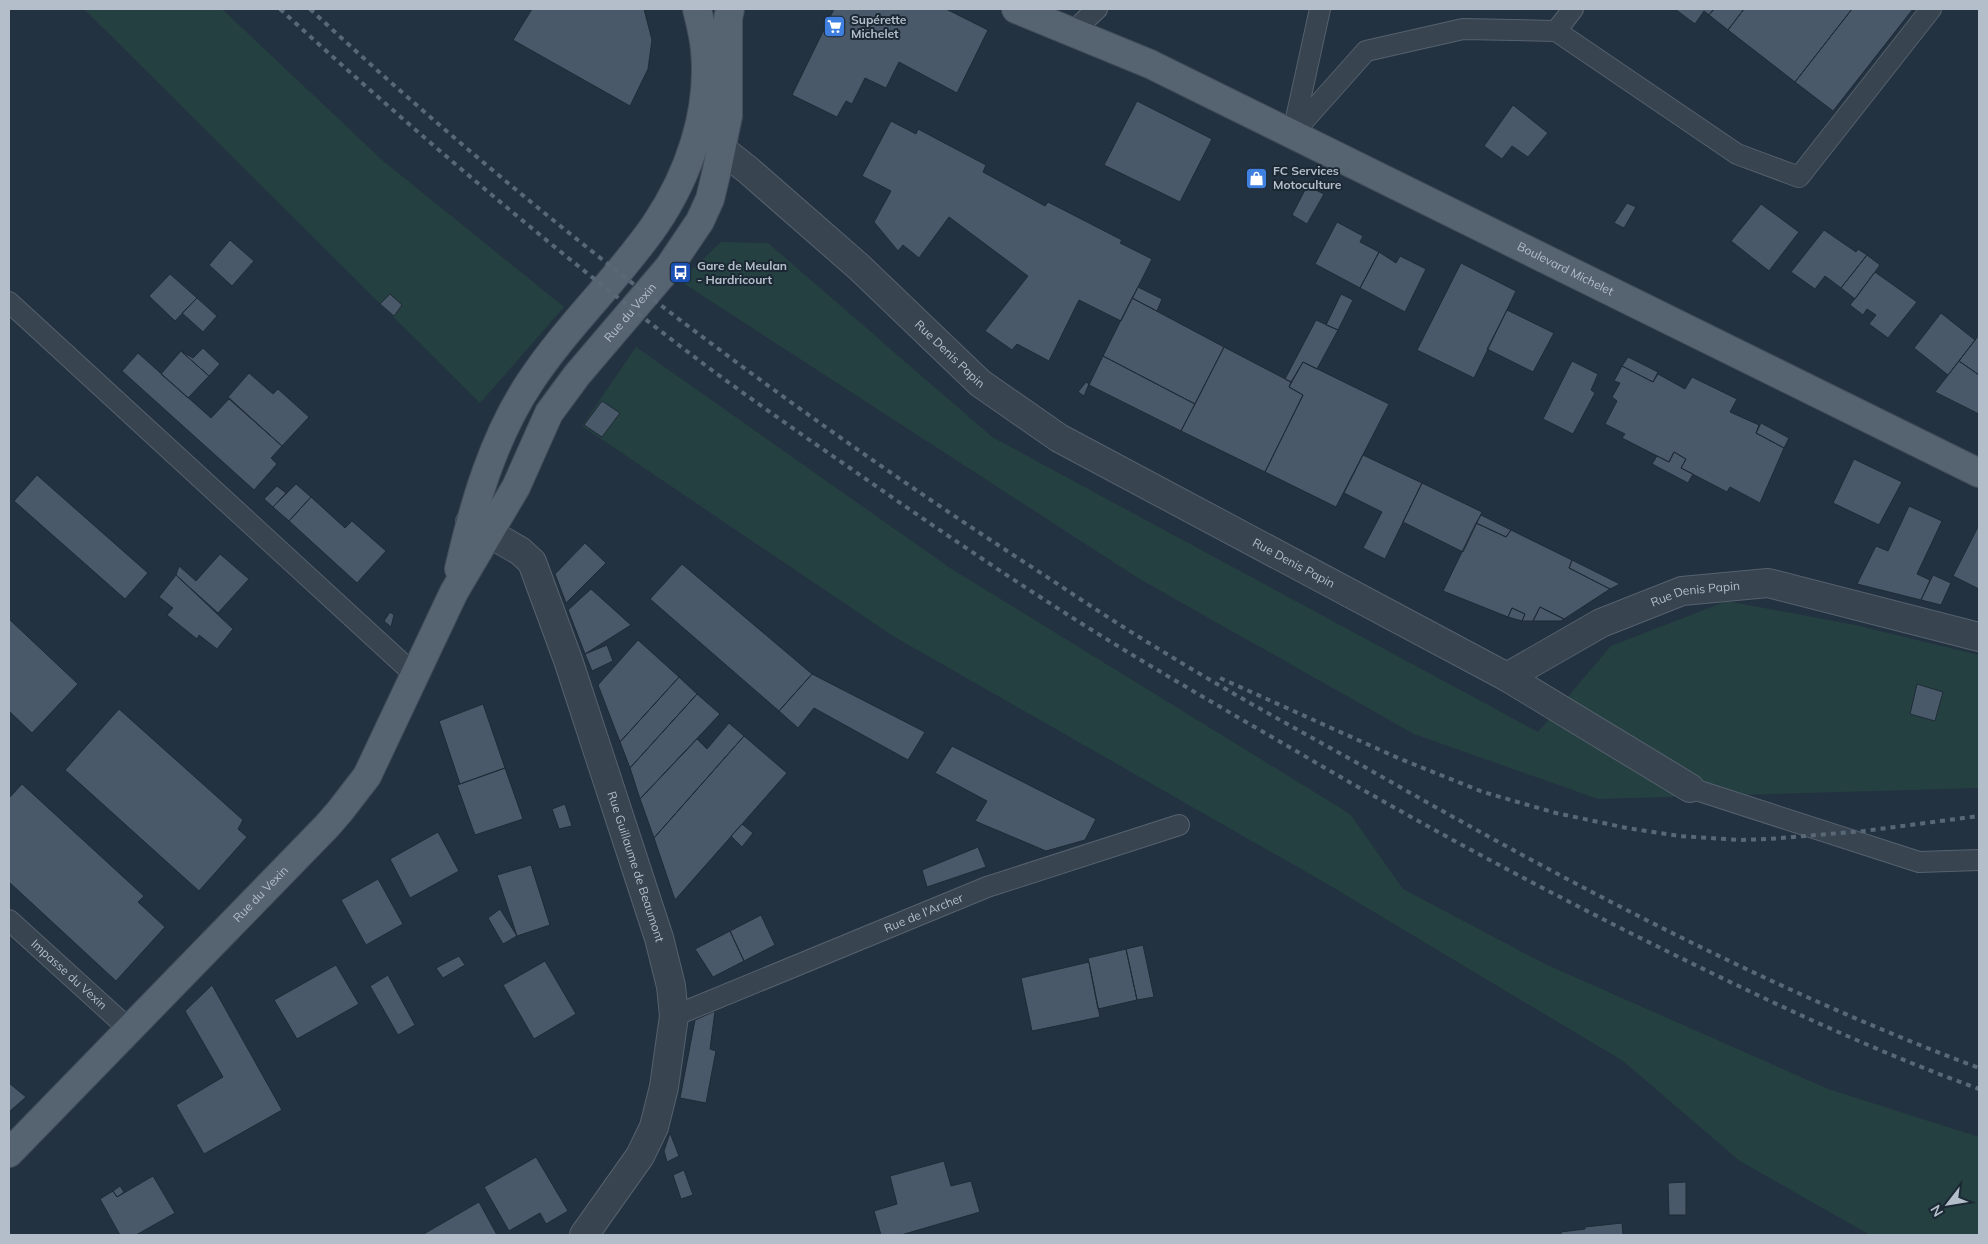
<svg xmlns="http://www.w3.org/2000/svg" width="1988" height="1244" font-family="Mulish,sans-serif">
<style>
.green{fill:#254041}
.building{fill:#495969;stroke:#1f2b37}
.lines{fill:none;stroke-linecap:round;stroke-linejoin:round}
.lane-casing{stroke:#56616e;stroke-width:22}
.street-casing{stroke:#56616e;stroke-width:30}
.primary-casing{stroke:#414d59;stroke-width:30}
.lane{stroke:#384450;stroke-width:20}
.street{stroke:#384450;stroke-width:28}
.primary{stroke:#566370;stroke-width:28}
.rail{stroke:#596877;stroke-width:4;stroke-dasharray:5 5;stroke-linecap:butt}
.labels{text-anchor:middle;stroke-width:4;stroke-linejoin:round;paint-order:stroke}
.poi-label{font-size:12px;font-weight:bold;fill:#b4becb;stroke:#1c2935;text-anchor:start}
.street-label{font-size:12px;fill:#b4becb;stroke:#1c2935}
</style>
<rect width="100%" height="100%" fill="#233240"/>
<path class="green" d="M84 9H222L382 160 564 307 480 403Z
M721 242 768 243 992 437 1538 732 1611 646 1727 601 1855 625 1979 655V788L1598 799 1414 734 1138 578 680 281Z
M636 347 950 568 1350 814 1403 889 1545 964 1828 1089 1979 1137V1235H1870L1740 1161 1623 1061 1329 885 893 636 582 426Z"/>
<path class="building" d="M532 9H644L652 40 648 69 630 106 513 40Z
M834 9H946L988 30 957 93 899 62 886 88 865 78 852 104 846 101 837 117 792 95Z
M1675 9H1714L1709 15 1704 11 1695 24Z
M1714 9H1744L1728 30 1709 15Z
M1744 9H1852L1795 82 1728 30Z
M1852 9H1913L1833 111 1795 82Z
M1137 101 1212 139 1180 202 1104 165Z
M1513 105 1548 133 1528 157 1512 146 1502 159 1484 146Z
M891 121 916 134 918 129 986 165 983 172 1045 206 1048 202 1122 240 1120 243 1152 259 1121 321 1079 300 1049 361 1017 344 1012 350 985 331 1028 276 949 217 919 258 903 245 898 251 874 222 891 191 862 176Z
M1307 186 1324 194 1307 224 1292 215Z
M1627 203 1636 207 1624 228 1614 223Z
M1761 204 1799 232 1769 271 1731 241Z
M1337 222 1363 236 1360 242 1379 252 1360 288 1315 264Z
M1824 230 1856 252 1858 249 1867 255 1841 288 1825 276 1815 289 1791 272Z
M230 240 254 261 232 286 209 265Z
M1379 252 1396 263 1400 256 1426 269 1405 312 1360 288Z
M1867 255 1880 265 1855 299 1841 288Z
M1461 263 1516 291 1474 378 1417 350Z
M1875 272 1917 302 1888 338 1869 324 1876 315 1867 309 1863 315 1850 305Z
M170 274 197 298 175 321 149 296Z
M1138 287 1162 299 1157 311 1132 298Z
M390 294 402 305 394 316 380 304Z
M1341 294 1353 300 1338 330 1326 325Z
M197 298 217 316 203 332 182 313Z
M1132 298 1224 347 1195 404 1103 356Z
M1507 310 1554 333 1533 372 1487 349Z
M1941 313 1975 340 1948 375 1914 348Z
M1316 320 1338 330 1317 369 1303 362 1291 382 1285 379Z
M1979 335V375L1959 361Z
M1224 347 1291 382 1289 387 1303 395 1265 472 1181 431Z
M203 348 220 364 209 376 181 351 193 358Z
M181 351 209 376 188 398 161 374Z
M138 353 211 418 229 399 282 446 271 458 277 464 254 490 122 371Z
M1103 356 1195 404 1181 431 1089 385Z
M1628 357 1658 372 1653 382 1622 366Z
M1572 361 1598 374 1591 390 1595 393 1573 434 1543 419Z
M1959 361 1979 375V414L1935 392Z
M1303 362 1389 404 1336 507 1265 472 1303 395 1289 387Z
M1622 366 1653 382 1658 374 1685 389 1692 377 1737 399 1730 412 1759 425 1756 433 1784 448 1760 503 1730 487 1727 492 1681 468 1686 459 1674 452 1669 462 1622 438 1625 434 1605 424 1617 401 1612 397 1620 383 1614 381Z
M249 373 273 394 278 389 309 417 282 446 228 397Z
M1086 382 1089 384 1084 396 1078 392Z
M602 401 620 413 602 437 584 425Z
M1761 423 1789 438 1784 448 1756 433Z
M1674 452 1686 459 1681 468 1693 474 1688 483 1652 464 1657 456 1669 462Z
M1363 455 1422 483 1385 559 1363 548 1382 512 1344 493Z
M1854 459 1902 482 1879 525 1833 503Z
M37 475 148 573 125 599 14 501Z
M1422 483 1482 512 1463 552 1403 522Z
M296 484 311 497 289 521 273 507Z
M277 486 286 493 273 507 264 499Z
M311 497 345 528 352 521 386 551 357 583 289 521Z
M1909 506 1942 521 1917 574 1930 580 1921 600 1857 584 1876 546 1888 551Z
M1481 515 1511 530 1506 537 1476 523Z
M1476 523 1506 537 1511 530 1572 560 1569 568 1610 589 1564 619 1540 607 1533 621H1522L1525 614 1512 608 1508 617 1443 591Z
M1979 525V589L1953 576Z
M585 543 606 563 566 603 555 574Z
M220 554 249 579 218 613 176 575 179 566 196 581Z
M1572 560 1620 584 1610 589 1569 568Z
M682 564 812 674 779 711 650 599Z
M176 575 233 629 217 649 199 635 197 639 167 615 173 608 159 597Z
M1933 575 1951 583 1941 605 1921 600Z
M591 589 631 625 585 654 568 610Z
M1540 607 1564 619 1561 621H1533Z
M1512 608 1525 614 1522 621 1508 617Z
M390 612 394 615 391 627 384 621Z
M9 619 78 684 32 733 9 711Z
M638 640 679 677 620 742 598 685Z
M607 645 613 661 592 671 585 654Z
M812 674 925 732 908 760 814 708 798 728 779 711Z
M679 677 697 694 630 768 620 742Z
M1917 684 1943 692 1935 721 1910 714Z
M697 694 720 714 640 799 630 768Z
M483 704 505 768 460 784 439 721Z
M119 709 243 820 238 829 247 837 199 891 65 770Z
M729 723 744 736 654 838 640 799 697 739 707 749Z
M744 736 787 773 675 900 654 838Z
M952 746 1096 819 1085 840 1046 851 975 821 987 801 935 773Z
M505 768 523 819 475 835 457 785Z
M22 784 144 896 138 902 165 927 116 981 9 882V798Z
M565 804 572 826 559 829 552 809Z
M742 824 753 833 742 847 731 836Z
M438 832 459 871 410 898 390 859Z
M978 847 986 867 927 887 922 870Z
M531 865 550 925 517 936 497 875Z
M378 879 403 924 366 945 341 900Z
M500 909 517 936 503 944 488 918Z
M761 915 775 945 744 961 730 931Z
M730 931 744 961 713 977 695 949Z
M1143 945 1154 997 1137 1000 1126 949Z
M1126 949 1137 1000 1098 1009 1088 958Z
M459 956 465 965 443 978 436 968Z
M545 961 576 1014 534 1039 503 985Z
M1089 962 1100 1017 1032 1031 1021 978Z
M336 965 359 1004 297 1039 274 1000Z
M388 975 415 1025 398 1035 370 986Z
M212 985 282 1110 204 1154 176 1105 223 1077 185 1011Z
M715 1011 710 1049 716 1051 706 1103 680 1098 695 1020Z
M9 1083 26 1097 9 1112Z
M670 1133 679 1156 667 1162 664 1151Z
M536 1157 568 1211 546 1224 540 1213 509 1231 484 1187Z
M944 1161 951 1186 971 1181 980 1212 901 1235H881L874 1211 897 1204 890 1176Z
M684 1170 693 1195 681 1199 673 1175Z
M153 1176 175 1213 136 1235H120L100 1199 113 1191 117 1197Z
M1686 1182V1215H1669L1668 1183Z
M120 1186 124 1192 117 1197 113 1191Z
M479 1202 497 1235H422Z
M1622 1223 1623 1235H1561V1232L1585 1229V1227Z"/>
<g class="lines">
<defs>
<g id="lane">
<path d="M1082 23 1097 9"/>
<path d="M1556 31 1737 154 1799 177 1931 9"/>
<path d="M1293 132 1320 9"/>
<path d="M1292 134 1366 51 1463 29 1556 31 1573 9"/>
<path d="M9 302 415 675"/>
<path d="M1690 788 1919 862 1979 860"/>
<path id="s1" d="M9 920 130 1030"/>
<path id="s2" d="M674 1016 987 887 1179 825"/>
</g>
<g id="street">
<path id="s3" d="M705 136 748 170 859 267 980 383 1059 438 1507 677 1690 788"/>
<path id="s4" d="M470 522 520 551 532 562 568 660 659 938 671 986 674 1016 664 1087 654 1127 640 1156 584 1235"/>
<path id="s5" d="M1507 677 1601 623 1682 591 1768 583 1979 637"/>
</g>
<g id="primary">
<path id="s6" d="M1016 9 1150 64 1979 473"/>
<path d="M459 569C474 504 493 438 530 382 567 326 617 280 655 225 689 175 711 111 705 50 704 36 700 22 697 9"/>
<path id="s7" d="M9 1153 327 826 340 811 367 776 454 592 516 487 549 413 577 375 669 267 700 221 710 199 716 174 728 116V19L730 9"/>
</g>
</defs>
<use href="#lane" class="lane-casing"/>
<use href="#street" class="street-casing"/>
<use href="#primary" class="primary-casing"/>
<use href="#lane" class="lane"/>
<use href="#street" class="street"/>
<use href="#primary" class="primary"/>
<path class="rail" d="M280 9C420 137 565 260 717 374 761 406 805 437 850 468 930 524 1012 580 1095 632 1161 673 1229 712 1296 751 1425 827 1556 897 1691 963 1785 1009 1880 1053 1979 1089
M310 9C537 220 784 407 1044 575 1083 601 1122 627 1162 651 1230 693 1300 731 1370 770 1566 882 1768 989 1979 1068
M1220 678 1398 758 1483 792 1556 813 1627 828 1679 836 1740 840 1769 839 1864 831 1979 816"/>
</g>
<defs>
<symbol id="supermarket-square" viewBox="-11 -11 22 22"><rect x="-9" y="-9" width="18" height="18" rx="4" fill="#3f7fe0" stroke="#1c2935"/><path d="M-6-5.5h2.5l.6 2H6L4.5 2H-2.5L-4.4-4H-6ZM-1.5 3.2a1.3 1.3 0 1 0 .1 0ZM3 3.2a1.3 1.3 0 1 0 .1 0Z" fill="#fff"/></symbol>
<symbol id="shop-square" viewBox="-11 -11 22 22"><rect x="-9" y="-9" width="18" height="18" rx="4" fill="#3f7fe0" stroke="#1c2935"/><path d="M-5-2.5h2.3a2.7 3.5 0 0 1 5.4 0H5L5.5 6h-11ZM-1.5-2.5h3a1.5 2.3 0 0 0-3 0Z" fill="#fff"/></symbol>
<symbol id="bus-square" viewBox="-11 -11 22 22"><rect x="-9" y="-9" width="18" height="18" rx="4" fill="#1a4fb4" stroke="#1c2935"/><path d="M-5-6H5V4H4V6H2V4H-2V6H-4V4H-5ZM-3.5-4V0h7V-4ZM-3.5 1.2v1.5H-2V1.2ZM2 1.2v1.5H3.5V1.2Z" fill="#fff"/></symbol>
</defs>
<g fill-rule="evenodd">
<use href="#supermarket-square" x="822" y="14" width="25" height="25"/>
<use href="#shop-square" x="1244" y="166" width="25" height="25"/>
<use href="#bus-square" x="668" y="260" width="25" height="25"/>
</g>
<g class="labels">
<g class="poi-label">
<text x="851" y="24">Supérette<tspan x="851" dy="14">Michelet</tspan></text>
<text x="1273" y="175">FC Services<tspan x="1273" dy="14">Motoculture</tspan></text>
<text x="697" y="270">Gare de Meulan<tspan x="697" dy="14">- Hardricourt</tspan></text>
</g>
<g class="street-label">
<text dy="4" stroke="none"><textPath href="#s6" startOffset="608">Boulevard Michelet</textPath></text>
<text dy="4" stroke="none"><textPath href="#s7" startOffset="1056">Rue du Vexin</textPath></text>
<text dy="4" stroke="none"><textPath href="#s3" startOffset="328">Rue Denis Papin</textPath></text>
<text dy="4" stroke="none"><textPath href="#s3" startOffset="732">Rue Denis Papin</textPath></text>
<text dy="4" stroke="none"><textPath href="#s5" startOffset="208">Rue Denis Papin</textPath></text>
<text dy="4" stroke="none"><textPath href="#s4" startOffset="396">Rue Guillaume de Beaumont</textPath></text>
<text dy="4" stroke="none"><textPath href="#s7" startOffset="361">Rue du Vexin</textPath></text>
<text dy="4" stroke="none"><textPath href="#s2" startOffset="270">Rue de l'Archer</textPath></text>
<text dy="4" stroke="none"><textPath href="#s1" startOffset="81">Impasse du Vexin</textPath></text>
</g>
</g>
<rect width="1988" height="1244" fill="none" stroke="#b4becb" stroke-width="20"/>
<g transform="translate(1948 1204) rotate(239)" stroke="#1c2935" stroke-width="4" paint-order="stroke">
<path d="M0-4L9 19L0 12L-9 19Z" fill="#b4becb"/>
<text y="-8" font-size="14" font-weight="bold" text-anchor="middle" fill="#b4becb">N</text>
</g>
</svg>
